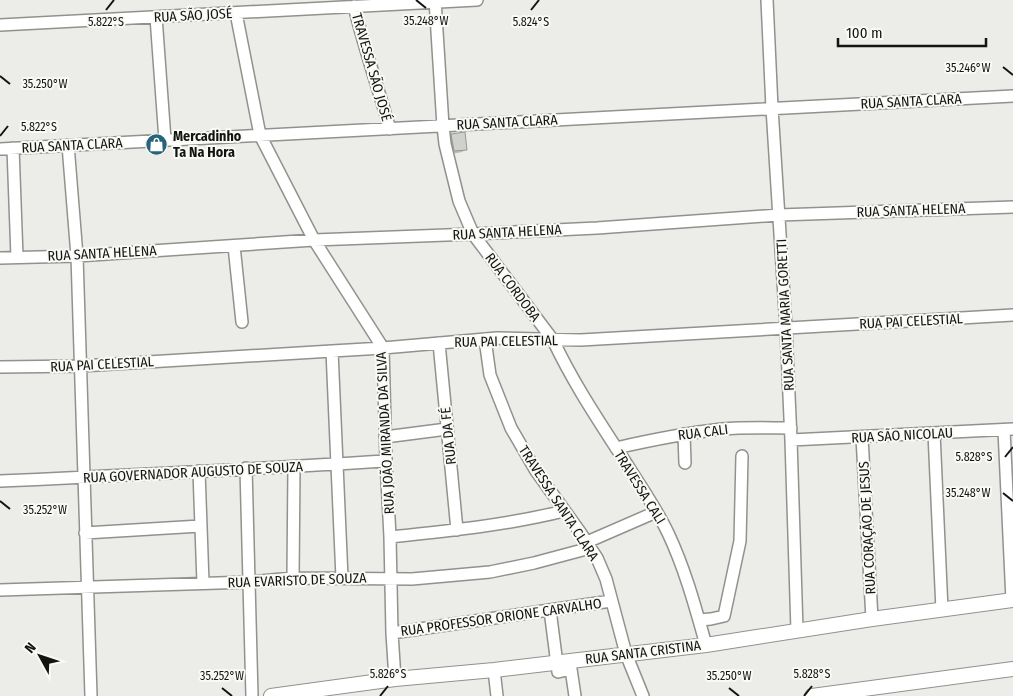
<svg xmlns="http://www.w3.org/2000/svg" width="1013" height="696" font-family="'Fira Sans Condensed',sans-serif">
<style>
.shadow{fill:#0003}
.building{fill:#cfd1cd;stroke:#969895}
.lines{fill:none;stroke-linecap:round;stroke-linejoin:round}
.minor-casing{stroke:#91928e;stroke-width:14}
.major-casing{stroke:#91928e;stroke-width:16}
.minor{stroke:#fff;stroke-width:11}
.major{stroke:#fff;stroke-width:14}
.ticks{fill:none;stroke:#131312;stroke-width:2}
.labels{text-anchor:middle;stroke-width:4;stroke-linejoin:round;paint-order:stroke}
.street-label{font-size:14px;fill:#131312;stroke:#f9faf5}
.poi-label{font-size:14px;font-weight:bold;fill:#131312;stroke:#f9faf5;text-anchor:start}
.ticks-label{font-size:12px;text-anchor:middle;fill:#131312;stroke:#f9faf5;stroke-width:4;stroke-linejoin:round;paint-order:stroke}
</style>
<rect width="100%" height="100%" fill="#ecece8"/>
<path class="shadow" d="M452 135 466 149 462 152 452 154 449 138Z"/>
<path class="building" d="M465 132 467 150 454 151 451 134Z"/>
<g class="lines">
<defs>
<path id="minor" d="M435 0 443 126 445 144 459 201 473 234 553 340C575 387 605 430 633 474 645 493 658 512 668 533 685 569 695 606 706 645
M767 0 772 108 786 328 791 440 797 630
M354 6C364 47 378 88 390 129
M236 13 260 135 314 240 383 348 386 461 390 537 392 633 395 679
M156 17 165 140
M0 25 477 0
M68 145 77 256 91 696
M13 148 17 257
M0 149 1013 96
M234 246 242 322
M0 258 77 256 314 240 473 234 597 228 779 215 1013 207
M485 339 490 375 511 428 536 471 580 532 597 558 606 579 626 654 643 696
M439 343 457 530
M332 351 342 578
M0 367 81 366 332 351 383 348 497 338 581 340 1013 315
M1004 430 1012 600
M934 433 942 610
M684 434 685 463
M385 437 447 429
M862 437 872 619
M791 440 1013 429
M616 448C651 440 686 433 722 429 745 427 768 428 791 428
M246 468 252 696
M199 471 203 583
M0 481C129 475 257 469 386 461
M85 533 200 526
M390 537C448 531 507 525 564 511
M587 542 656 512
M293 578 294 467
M0 590 249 582 293 578 412 579 490 572 534 563 590 548
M550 610 558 672 571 669 575 696
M699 620 711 619 724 616 740 541 742 456
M392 633 611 601
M494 670 497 696"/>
<path id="major" d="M271 696 395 679 494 670 706 645 872 619 1013 600
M812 696 1013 669"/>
</defs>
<use href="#minor" class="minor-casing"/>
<use href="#major" class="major-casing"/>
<use href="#minor" class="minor"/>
<use href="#major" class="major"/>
</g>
<path class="ticks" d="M416 0 426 8M106 10 114 0M531 10 539 0M1003 67 1013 75M0 76 10 84M0 136 8 126M1005 457 1013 447M1003 493 1013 501M0 501 10 509M222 688 232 696M729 688 739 696M380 696 388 686M804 696 812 686"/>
<defs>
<symbol id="shop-disc" viewBox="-11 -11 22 22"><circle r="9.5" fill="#27647b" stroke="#f9faf5"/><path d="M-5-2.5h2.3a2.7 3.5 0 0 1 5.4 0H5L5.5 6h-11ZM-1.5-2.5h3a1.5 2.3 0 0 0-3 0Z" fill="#fff"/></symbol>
</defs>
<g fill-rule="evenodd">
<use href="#shop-disc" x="144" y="132" width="25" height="25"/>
</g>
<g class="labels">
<g class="street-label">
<text transform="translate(193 15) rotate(-3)" y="5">RUA SÃO JOSÉ</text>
<text transform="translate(372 67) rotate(74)" y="5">TRAVESSA SÃO JOSÉ</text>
<text transform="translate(911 101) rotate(-3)" y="5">RUA SANTA CLARA</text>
<text transform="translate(507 122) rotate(-3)" y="5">RUA SANTA CLARA</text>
<text transform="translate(72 145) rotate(-3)" y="5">RUA SANTA CLARA</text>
<text transform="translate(911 210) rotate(-2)" y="5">RUA SANTA HELENA</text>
<text transform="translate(507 232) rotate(-3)" y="5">RUA SANTA HELENA</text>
<text transform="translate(102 253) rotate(-3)" y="5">RUA SANTA HELENA</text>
<text transform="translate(513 287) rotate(53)" y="5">RUA CORDOBA</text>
<text transform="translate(785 315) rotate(-93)" y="5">RUA SANTA MARIA GORETTI</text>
<text transform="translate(911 321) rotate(-3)" y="5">RUA PAI CELESTIAL</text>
<text transform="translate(506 341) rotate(-1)" y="5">RUA PAI CELESTIAL</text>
<text transform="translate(102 364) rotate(-3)" y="5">RUA PAI CELESTIAL</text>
<text transform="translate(703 432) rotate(-7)" y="5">RUA CALI</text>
<text transform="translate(385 433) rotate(-93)" y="5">RUA JOÃO MIRANDA DA SILVA</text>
<text transform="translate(902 435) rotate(-3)" y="5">RUA SÃO NICOLAU</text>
<text transform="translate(448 436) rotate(-96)" y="5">RUA DA FÉ</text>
<text transform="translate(193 472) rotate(-3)" y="5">RUA GOVERNADOR AUGUSTO DE SOUZA</text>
<text transform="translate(640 487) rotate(58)" y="5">TRAVESSA CALI</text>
<text transform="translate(559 503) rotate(57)" y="5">TRAVESSA SANTA CLARA</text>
<text transform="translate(867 528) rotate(-93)" y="5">RUA CORAÇÃO DE JESUS</text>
<text transform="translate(297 580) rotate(-2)" y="5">RUA EVARISTO DE SOUZA</text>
<text transform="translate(501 617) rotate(-8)" y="5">RUA PROFESSOR ORIONE CARVALHO</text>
<text transform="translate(643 652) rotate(-7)" y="5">RUA SANTA CRISTINA</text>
</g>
<g class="poi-label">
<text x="173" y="141">Mercadinho<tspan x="173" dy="16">Ta Na Hora</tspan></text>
</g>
</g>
<g class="ticks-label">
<text x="426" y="25">35.248°W</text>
<text x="106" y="26">5.822°S</text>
<text x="531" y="26">5.824°S</text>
<text x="968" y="72">35.246°W</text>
<text x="45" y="88">35.250°W</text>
<text x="39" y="131">5.822°S</text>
<text x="974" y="461">5.828°S</text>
<text x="968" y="497">35.248°W</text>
<text x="45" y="514">35.252°W</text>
<text x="388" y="678">5.826°S</text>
<text x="812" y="678">5.828°S</text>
<text x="222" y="680">35.252°W</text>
<text x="729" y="680">35.250°W</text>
</g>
<g transform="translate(40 656) rotate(310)" stroke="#f9faf5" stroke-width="4" paint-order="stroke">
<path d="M0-4L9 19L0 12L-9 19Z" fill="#131312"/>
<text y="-8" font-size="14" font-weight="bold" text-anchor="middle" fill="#131312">N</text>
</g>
<path d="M838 38v8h148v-8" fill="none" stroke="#131312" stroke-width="2.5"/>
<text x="846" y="38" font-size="15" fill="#131312" stroke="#f9faf5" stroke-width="4" paint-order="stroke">100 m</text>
</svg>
